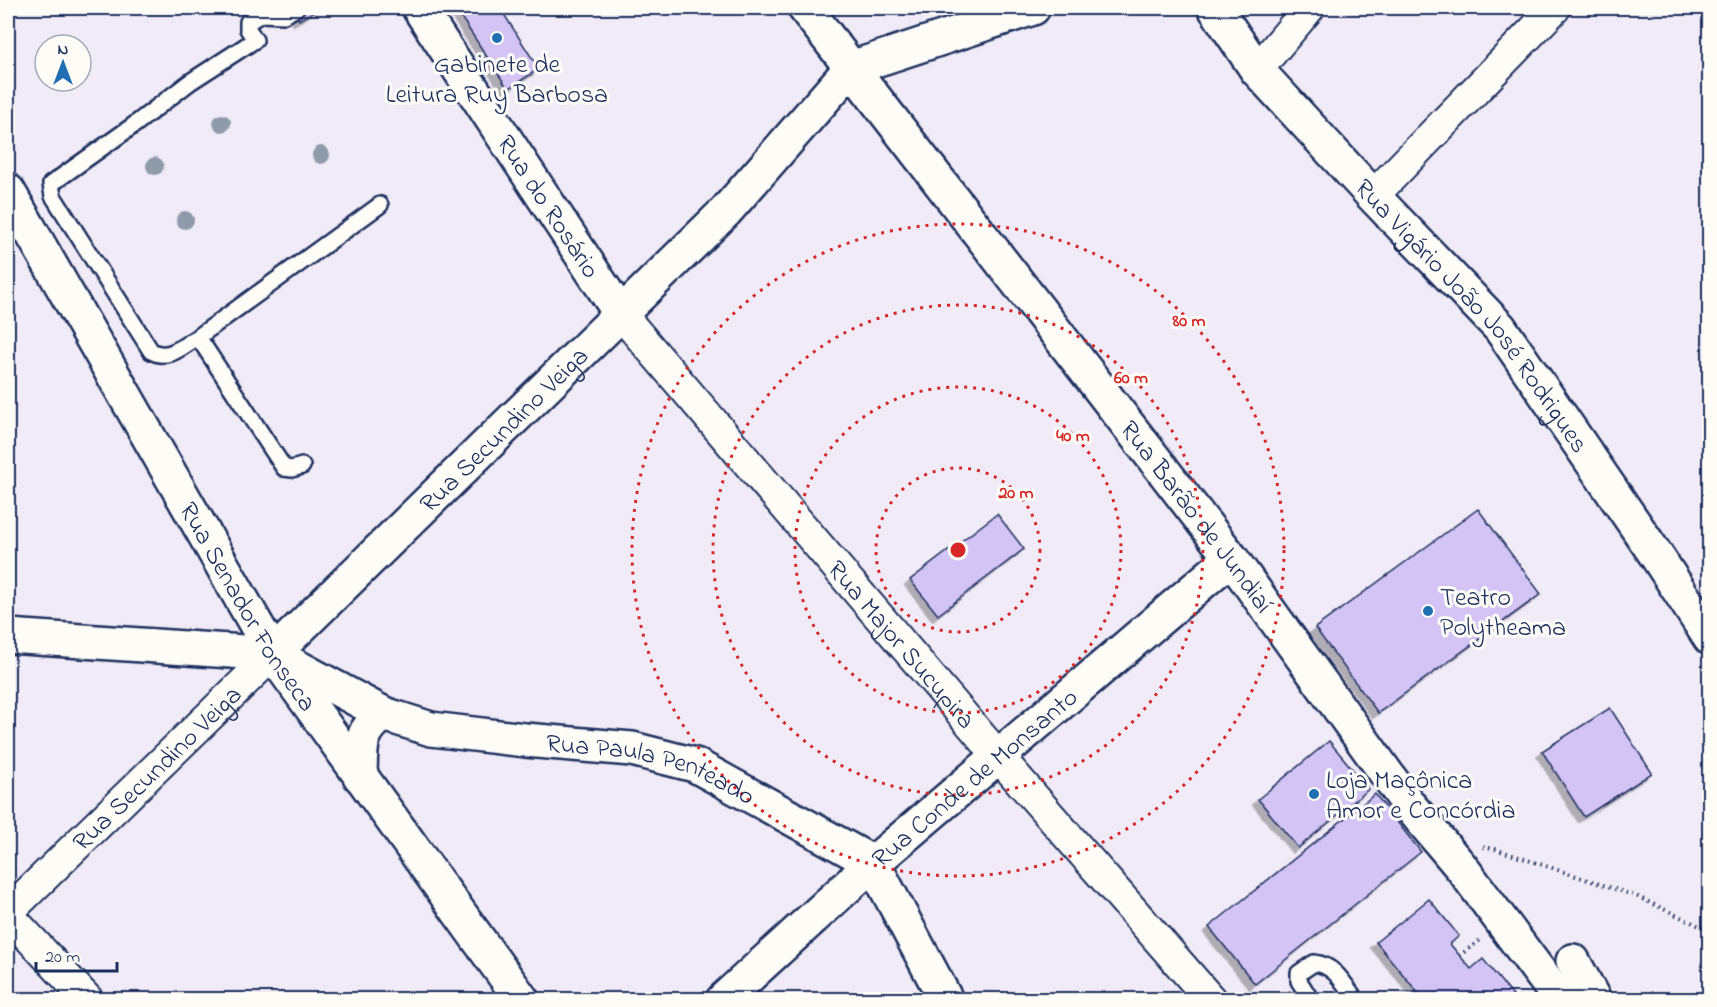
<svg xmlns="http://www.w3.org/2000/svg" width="1717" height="1007" font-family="'Indie Flower',sans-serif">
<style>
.building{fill:#d3c4f5;stroke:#1b2f5e;stroke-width:1.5;filter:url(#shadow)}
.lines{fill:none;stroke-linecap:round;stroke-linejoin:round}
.lane-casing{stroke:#1b2f5e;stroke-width:20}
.street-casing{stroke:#1b2f5e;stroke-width:34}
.secondary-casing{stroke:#1b2f5e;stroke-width:38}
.path{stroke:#1b2f5e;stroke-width:4;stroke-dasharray:1.5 4.5;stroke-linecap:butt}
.lane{stroke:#fdfcf7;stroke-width:15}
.street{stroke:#fdfcf7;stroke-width:30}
.secondary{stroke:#fdfcf7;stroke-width:33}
.tree{fill:#8f9bab}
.ring{fill:none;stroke:#d62828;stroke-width:3;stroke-dasharray:3 6}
.poi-dot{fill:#1f6fb2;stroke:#fdfcf7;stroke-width:2}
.labels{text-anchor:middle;stroke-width:6;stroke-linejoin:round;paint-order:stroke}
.poi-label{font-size:26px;fill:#1b2f5e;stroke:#fdfcf7;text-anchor:start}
.street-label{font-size:26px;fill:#1b2f5e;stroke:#fdfcf7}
.centre{fill:#d62828;stroke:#fdfcf7;stroke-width:3}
.ring-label{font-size:18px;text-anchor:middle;font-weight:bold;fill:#d62828;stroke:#fdfcf7;stroke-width:6;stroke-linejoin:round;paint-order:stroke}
</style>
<defs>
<filter id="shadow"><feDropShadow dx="-5.5" dy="5.5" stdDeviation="0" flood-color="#0004"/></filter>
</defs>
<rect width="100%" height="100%" fill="#f0ebf6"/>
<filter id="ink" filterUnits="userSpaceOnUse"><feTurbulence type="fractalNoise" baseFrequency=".0167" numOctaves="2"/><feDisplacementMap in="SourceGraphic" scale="12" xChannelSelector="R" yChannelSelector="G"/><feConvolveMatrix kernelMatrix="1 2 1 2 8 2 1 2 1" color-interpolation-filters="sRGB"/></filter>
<g filter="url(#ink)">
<path class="building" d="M292 8H320L299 20Z
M455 8H500L539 69 508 89Z
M1478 509 1541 594 1378 713 1315 628Z
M997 514 1024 549 938 615 910 580Z
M1610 708 1652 773 1584 817 1542 751Z
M1329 741 1369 789 1298 848 1258 799Z
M1375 794 1421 852 1255 984 1209 927Z
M1429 899 1459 936 1450 944 1471 969 1483 959 1513 996 1509 1000H1424L1376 942Z"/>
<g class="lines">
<defs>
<path id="lane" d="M296 8 284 15 261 14 248 22V29L255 40 190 82 134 125 51 184 53 196 151 351C169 361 182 346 198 337L380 205
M198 337 284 468 292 469 302 466
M1311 1000 1299 981V973L1314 963C1335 965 1344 984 1356 1000"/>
<g id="street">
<path d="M1257 70 1309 8"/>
<path d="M1373 196 1555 8"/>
<path id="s1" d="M620 313 998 756 1211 1000"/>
<path id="s2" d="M8 912 273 654"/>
<path d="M8 915 88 1000"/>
</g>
<g id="secondary">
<path id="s3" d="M419 8 620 313"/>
<path id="s4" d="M805 8 1231 558 1409 805 1462 868 1550 986 1565 1000"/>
<path id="s5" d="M1215 8 1257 70 1373 196 1500 328 1658 558 1710 638"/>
<path id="s6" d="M8 191 273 654 522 1000"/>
<path id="s7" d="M8 636 273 654 384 714 431 729 525 740 632 749 695 765 873 863 946 1000"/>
<path id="s8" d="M273 654 726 211 851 68 1033 8"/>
<path d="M360 776C361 746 358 732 384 714"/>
<path d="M1573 961 1594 1000"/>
<path id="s9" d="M723 1000 873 863 1231 558"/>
</g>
</defs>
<use href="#lane" class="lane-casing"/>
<use href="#street" class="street-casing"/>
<use href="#secondary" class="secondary-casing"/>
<path class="path" d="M1483 847 1495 849 1636 896 1710 931
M1459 956 1480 940"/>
<use href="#lane" class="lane"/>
<use href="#street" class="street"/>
<use href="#secondary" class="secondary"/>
</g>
<g class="tree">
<circle cx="222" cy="123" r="9"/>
<circle cx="321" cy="155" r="9"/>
<circle cx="155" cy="166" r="9"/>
<circle cx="185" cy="220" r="9"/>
</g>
</g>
<g class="ring">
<circle cx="958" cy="550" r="82"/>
<circle cx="958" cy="550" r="163"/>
<circle cx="958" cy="550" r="245"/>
<circle cx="958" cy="550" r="326"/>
</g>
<g class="poi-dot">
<circle cx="497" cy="38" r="6"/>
<circle cx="1428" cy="611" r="6"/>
<circle cx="1314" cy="794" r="6"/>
</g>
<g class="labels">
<g class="poi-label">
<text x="497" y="72" text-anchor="middle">Gabinete de<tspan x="497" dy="30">Leitura Ruy Barbosa</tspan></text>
<text x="1440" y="605">Teatro<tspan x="1440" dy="30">Polytheama</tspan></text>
<text x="1326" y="788">Loja Maçônica<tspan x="1326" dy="30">Amor e Concórdia</tspan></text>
</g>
<g class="street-label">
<text dy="9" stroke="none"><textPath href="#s3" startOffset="237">Rua do Rosário</textPath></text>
<text dy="9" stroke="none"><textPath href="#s5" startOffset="402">Rua Vigário João José Rodrigues</textPath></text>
<text dy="9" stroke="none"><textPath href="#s8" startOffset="322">Rua Secundino Veiga</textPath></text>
<text dy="9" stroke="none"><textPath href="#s4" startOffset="642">Rua Barão de Jundiaí</textPath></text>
<text dy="9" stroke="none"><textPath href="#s6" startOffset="480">Rua Senador Fonseca</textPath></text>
<text dy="9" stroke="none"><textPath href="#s1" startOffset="435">Rua Major Sucupira</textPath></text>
<text dy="9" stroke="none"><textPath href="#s2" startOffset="207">Rua Secundino Veiga</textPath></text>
<text dy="9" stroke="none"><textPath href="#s7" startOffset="666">Rua Paula Penteado</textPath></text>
<text dy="9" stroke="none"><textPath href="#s9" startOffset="336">Rua Conde de Monsanto</textPath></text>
</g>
</g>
<circle cx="958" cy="550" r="9" class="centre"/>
<g class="ring-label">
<text x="1189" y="326">80 m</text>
<text x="1131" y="383">60 m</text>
<text x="1073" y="441">40 m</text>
<text x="1016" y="498">20 m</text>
</g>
<rect width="1717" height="1007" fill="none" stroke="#fdfcf7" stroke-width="30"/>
<rect x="15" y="15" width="1687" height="977" fill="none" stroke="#1b2f5e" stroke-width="2" filter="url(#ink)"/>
<g transform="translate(63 63)"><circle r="28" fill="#fdfcf7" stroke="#a3aaba" stroke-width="1.5"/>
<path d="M0-4.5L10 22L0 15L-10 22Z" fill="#1f6fb2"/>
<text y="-9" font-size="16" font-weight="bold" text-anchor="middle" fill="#1b2f5e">N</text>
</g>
<path d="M36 962v9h81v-9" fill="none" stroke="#1b2f5e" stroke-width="3"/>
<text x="45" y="962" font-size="18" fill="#1b2f5e" stroke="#fdfcf7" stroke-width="4.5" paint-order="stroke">20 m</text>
</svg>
